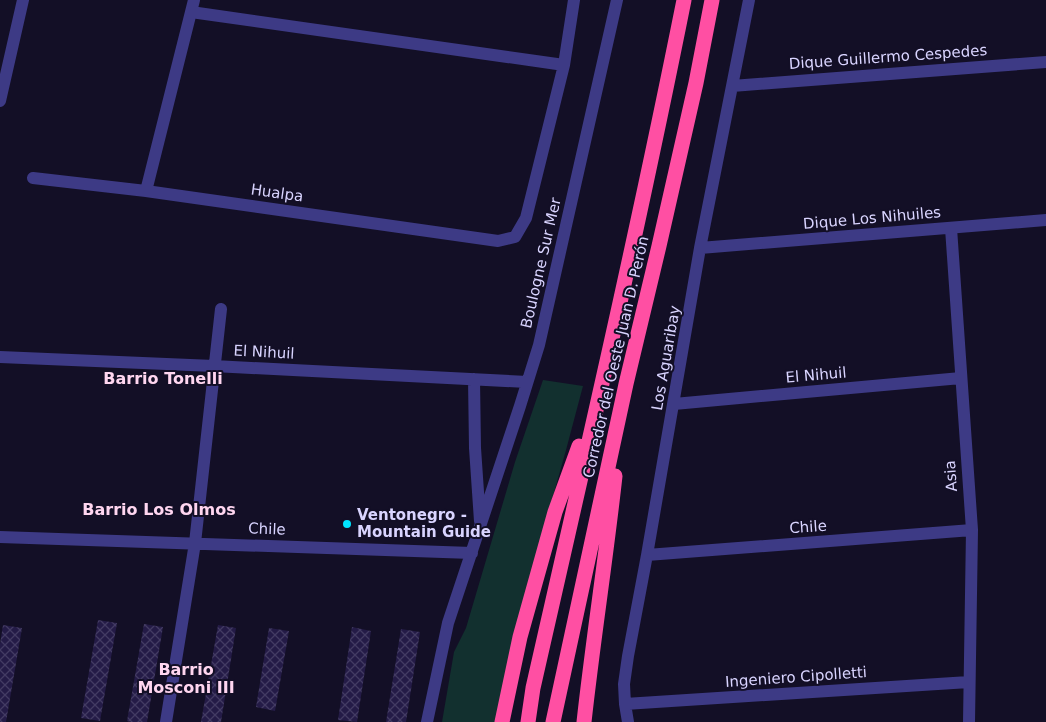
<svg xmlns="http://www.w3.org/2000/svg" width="1046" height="722" font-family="'DejaVu Sans',sans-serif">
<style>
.green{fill:#12302f}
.building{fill:url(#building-cross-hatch)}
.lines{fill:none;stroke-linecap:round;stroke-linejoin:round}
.minor{stroke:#3d3a85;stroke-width:12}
.motorway{stroke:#ff4fa3;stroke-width:15}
.poi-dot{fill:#00e5ff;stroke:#130f26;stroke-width:2}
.labels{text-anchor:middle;stroke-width:4;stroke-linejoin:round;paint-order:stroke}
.street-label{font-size:15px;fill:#d9d4ff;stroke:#130f26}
.poi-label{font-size:15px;font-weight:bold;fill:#d9d4ff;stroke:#130f26;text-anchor:start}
.neighbourhood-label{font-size:16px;font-weight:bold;fill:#ffd6f0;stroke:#130f26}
</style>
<defs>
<pattern id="building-cross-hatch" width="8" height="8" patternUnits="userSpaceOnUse" patternTransform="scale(1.25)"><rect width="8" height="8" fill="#241b47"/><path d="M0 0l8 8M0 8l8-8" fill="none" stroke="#433b63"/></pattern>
</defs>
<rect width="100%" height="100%" fill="#130f26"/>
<path class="green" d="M543 380 583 386 566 450 548 514 496 722H442L454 652 466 628 515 462Z"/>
<path class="building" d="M98 620 117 623 100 721 81 718Z
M144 624 163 627 147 722H131L127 721Z
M3 625 22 628 6 722H0V644Z
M218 625 236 628 221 722H201Z
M352 627 371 631 357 722 338 720Z
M269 628 289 631 275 711 256 707Z
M401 629 420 632 406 722H386Z"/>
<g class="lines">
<path class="minor" d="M191 12 564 65
M732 86 1046 62
M0 101 23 0
M33 178 146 191 498 241 515 237 526 218 564 65 574 0
M146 191 194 0
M951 228 972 530 969 722
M700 248 1046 220
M0 357 214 366 527 382
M474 379 475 448 480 521
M674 404 961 378
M0 537 472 553
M647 555 972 530
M625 704 969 682
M166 722 195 543 221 309
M427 722 448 623 520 406 539 345 617 0
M628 722 625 704 624 684 628 656 647 555 700 248 749 0"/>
<path class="motorway" d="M502 722 520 637 555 512 579 446
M528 722 533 688C585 459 638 230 684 0
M553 722 626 384 659 246 696 83 712 0
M584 722C593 640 606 558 615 476"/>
</g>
<circle class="poi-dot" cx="347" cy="524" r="5"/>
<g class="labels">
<g class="street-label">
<text transform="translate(888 57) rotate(-4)" y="5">Dique Guillermo Cespedes</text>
<text transform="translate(277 193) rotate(8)" y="5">Hualpa</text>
<text transform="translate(872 218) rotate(-5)" y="5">Dique Los Nihuiles</text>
<text transform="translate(541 263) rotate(-77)" y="5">Boulogne Sur Mer</text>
<text transform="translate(264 352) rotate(3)" y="5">El Nihuil</text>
<text transform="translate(616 357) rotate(-77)" y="5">Corredor del Oeste Juan D. Perón</text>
<text transform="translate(666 358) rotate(-80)" y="5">Los Aguaribay</text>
<text transform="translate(816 375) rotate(-5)" y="5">El Nihuil</text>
<text transform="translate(951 476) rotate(-94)" y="5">Asia</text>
<text transform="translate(808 527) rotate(-4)" y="5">Chile</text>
<text transform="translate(267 529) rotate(2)" y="5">Chile</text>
<text transform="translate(796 677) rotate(-4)" y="5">Ingeniero Cipolletti</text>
</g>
<g class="poi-label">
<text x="357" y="520">Ventonegro -<tspan x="357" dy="17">Mountain Guide</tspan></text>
</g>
<g class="neighbourhood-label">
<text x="163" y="384">Barrio Tonelli</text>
<text x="159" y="515">Barrio Los Olmos</text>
<text x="186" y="675">Barrio<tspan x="186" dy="18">Mosconi III</tspan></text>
</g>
</g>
</svg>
